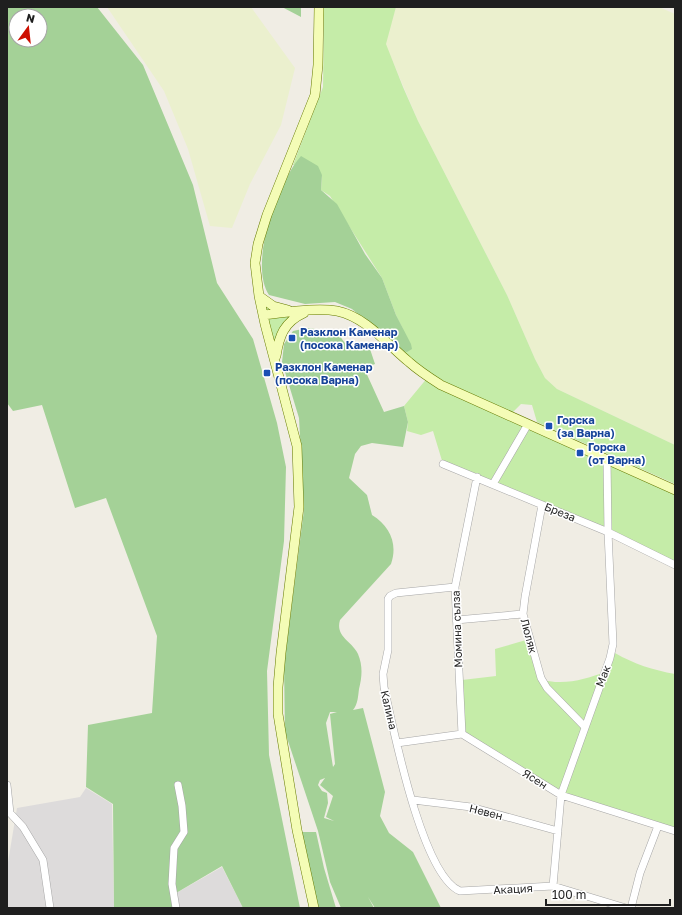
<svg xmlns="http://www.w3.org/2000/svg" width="682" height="915" font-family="'Golos Text',sans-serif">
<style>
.residential{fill:#dddbdb}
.farmland{fill:#ebf0ce}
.grass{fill:#c5eca8}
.forest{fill:#a4d197;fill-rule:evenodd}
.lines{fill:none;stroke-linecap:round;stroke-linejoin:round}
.street-casing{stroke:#a6a6a6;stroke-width:8}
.secondary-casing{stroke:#657b00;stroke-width:10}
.street{stroke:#fff;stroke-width:7}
.secondary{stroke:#f4fcb6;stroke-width:9}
.transit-dot{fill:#1a4fb4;stroke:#fff;stroke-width:1.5}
.labels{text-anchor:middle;stroke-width:3;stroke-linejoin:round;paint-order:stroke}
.transit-label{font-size:11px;font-weight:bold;fill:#164399;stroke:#fff;text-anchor:start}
.street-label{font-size:11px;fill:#1f1f1f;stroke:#fff}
</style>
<rect width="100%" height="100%" fill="#f0ede4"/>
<path class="residential" d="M86 788 112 804 114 908H7V868L17 808 80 797Z
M222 867 243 908H173L171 896Z"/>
<path class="farmland" d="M107 7H251L295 68 281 125 250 184 232 228 210 226 188 149 164 91Z
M396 7H659L675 14V445L557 389 545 378 535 359 507 295 418 121 385 43Z"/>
<path class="grass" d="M321 7H396L386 44 403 87 418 121 507 295 535 359 545 378 557 389 675 445V484L537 422 532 405 521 404 512 413 478 399 424 371 401 351 403 329 396 315 382 278 330 196 321 190 322 175 293 165 323 87 324 19Z
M259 296 267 302 309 312 289 322 276 362Z
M428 377 675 490V565L608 532 443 464 433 431 421 435 407 431 408 422 404 406Z
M526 640 539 679C563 686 584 680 608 671L615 653C634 664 653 670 675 674V828L559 791 465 733 462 680 496 676 495 649Z"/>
<path class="forest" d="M7 7H97L143 65 193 185 217 283 253 339 277 423 286 467 284 541 267 671 269 755 300 908H243L222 866 171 896 173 908H114L113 804 86 787 88 725 152 713 157 636 106 498 75 508 42 405 13 411 7 403ZM16 16H40V40H16Z
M282 7H301V17Z
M301 156 318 166 322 175 321 190 337 204 365 254 382 278 396 315 411 344 412 349 407 352 401 351 352 309 335 302 305 304 269 295C248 263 278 182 301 156Z
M307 328 337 332 347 346H369L375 364 364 368 384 412 404 406 408 422 403 447 372 443 361 446 355 454 349 478 367 495 372 515C390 526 398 544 391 564L340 620C335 637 352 641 358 654 363 666 362 677 359 689 358 696 358 704 353 710L363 708 385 792 380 816 389 833 413 852 441 908H375L368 897 374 908H341L330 882 318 831 285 732 284 665 304 510 299 418 282 362 284 344 293 331ZM330 712H337L330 714 335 764 333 767 326 723ZM325 778 320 785 333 796 326 817 334 821 324 818 328 803 327 793 322 791 318 785 320 780Z
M299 832H316L324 868 336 908H317Z"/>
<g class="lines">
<defs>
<path id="street" d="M443 464 608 532 675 565
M493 484 528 424
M542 505 525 597 523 614 541 678 547 688 585 727
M455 587 396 593 390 596 388 599V650L383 674 384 687C393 727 422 876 460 891L553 886 626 908
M456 620 523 614
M462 734 455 587 477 477
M397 743 462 734 561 795 675 831
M7 785 10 813 23 827 43 860 50 908
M413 800 471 807 558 831
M553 886 561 795 610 658 613 644 608 532 607 459
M176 908 172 884 174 848 184 832 182 806 178 785
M631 908 640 873 658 826"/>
<path id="secondary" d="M259 296 273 306 288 310
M263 315C284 313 316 307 337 311 366 317 387 344 409 362 419 371 430 378 441 385L675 490
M276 356C279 336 284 322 304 313
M314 908 297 830 278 714V687L281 653 299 507 297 446 265 324 259 296 255 263 258 244 267 215 315 95 318 65 319 7"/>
</defs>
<use href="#street" class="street-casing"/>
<use href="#secondary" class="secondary-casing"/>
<use href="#street" class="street"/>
<use href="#secondary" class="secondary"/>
</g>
<g class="transit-dot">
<rect x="288" y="334" width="8" height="8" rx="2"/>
<rect x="263" y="369" width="8" height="8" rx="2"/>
<rect x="545" y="422" width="8" height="8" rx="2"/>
<rect x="576" y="449" width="8" height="8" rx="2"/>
</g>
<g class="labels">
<g class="transit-label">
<text x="300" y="336">Разклон Каменар<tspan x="300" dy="13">(посока Каменар)</tspan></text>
<text x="275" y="371">Разклон Каменар<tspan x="275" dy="13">(посока Варна)</tspan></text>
<text x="557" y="424">Горска<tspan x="557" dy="13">(за Варна)</tspan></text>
<text x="588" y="451">Горска<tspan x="588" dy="13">(от Варна)</tspan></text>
</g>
<g class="street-label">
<text transform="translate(560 512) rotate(22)" y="4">Бреза</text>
<text transform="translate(457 629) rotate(-92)" y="4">Момина сълза</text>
<text transform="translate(529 636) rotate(75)" y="4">Люляк</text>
<text transform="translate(603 676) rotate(-69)" y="4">Мак</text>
<text transform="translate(389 710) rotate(77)" y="4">Калина</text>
<text transform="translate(535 779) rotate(32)" y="4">Ясен</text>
<text transform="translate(486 812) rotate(14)" y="4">Невен</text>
<text transform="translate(513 889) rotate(-3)" y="4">Акация</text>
</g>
</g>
<rect width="682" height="915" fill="none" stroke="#1f1f1f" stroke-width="16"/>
<g transform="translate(28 28) rotate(15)"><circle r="19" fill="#ffffff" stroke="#a5a5a5"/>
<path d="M0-3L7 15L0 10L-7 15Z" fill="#cd0e00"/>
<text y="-6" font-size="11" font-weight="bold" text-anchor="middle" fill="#1f1f1f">N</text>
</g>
<path d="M546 899v6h124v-6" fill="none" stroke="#1f1f1f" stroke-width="2"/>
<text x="552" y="899" font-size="12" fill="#1f1f1f" stroke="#ffffff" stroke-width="3" paint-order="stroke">100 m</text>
</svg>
